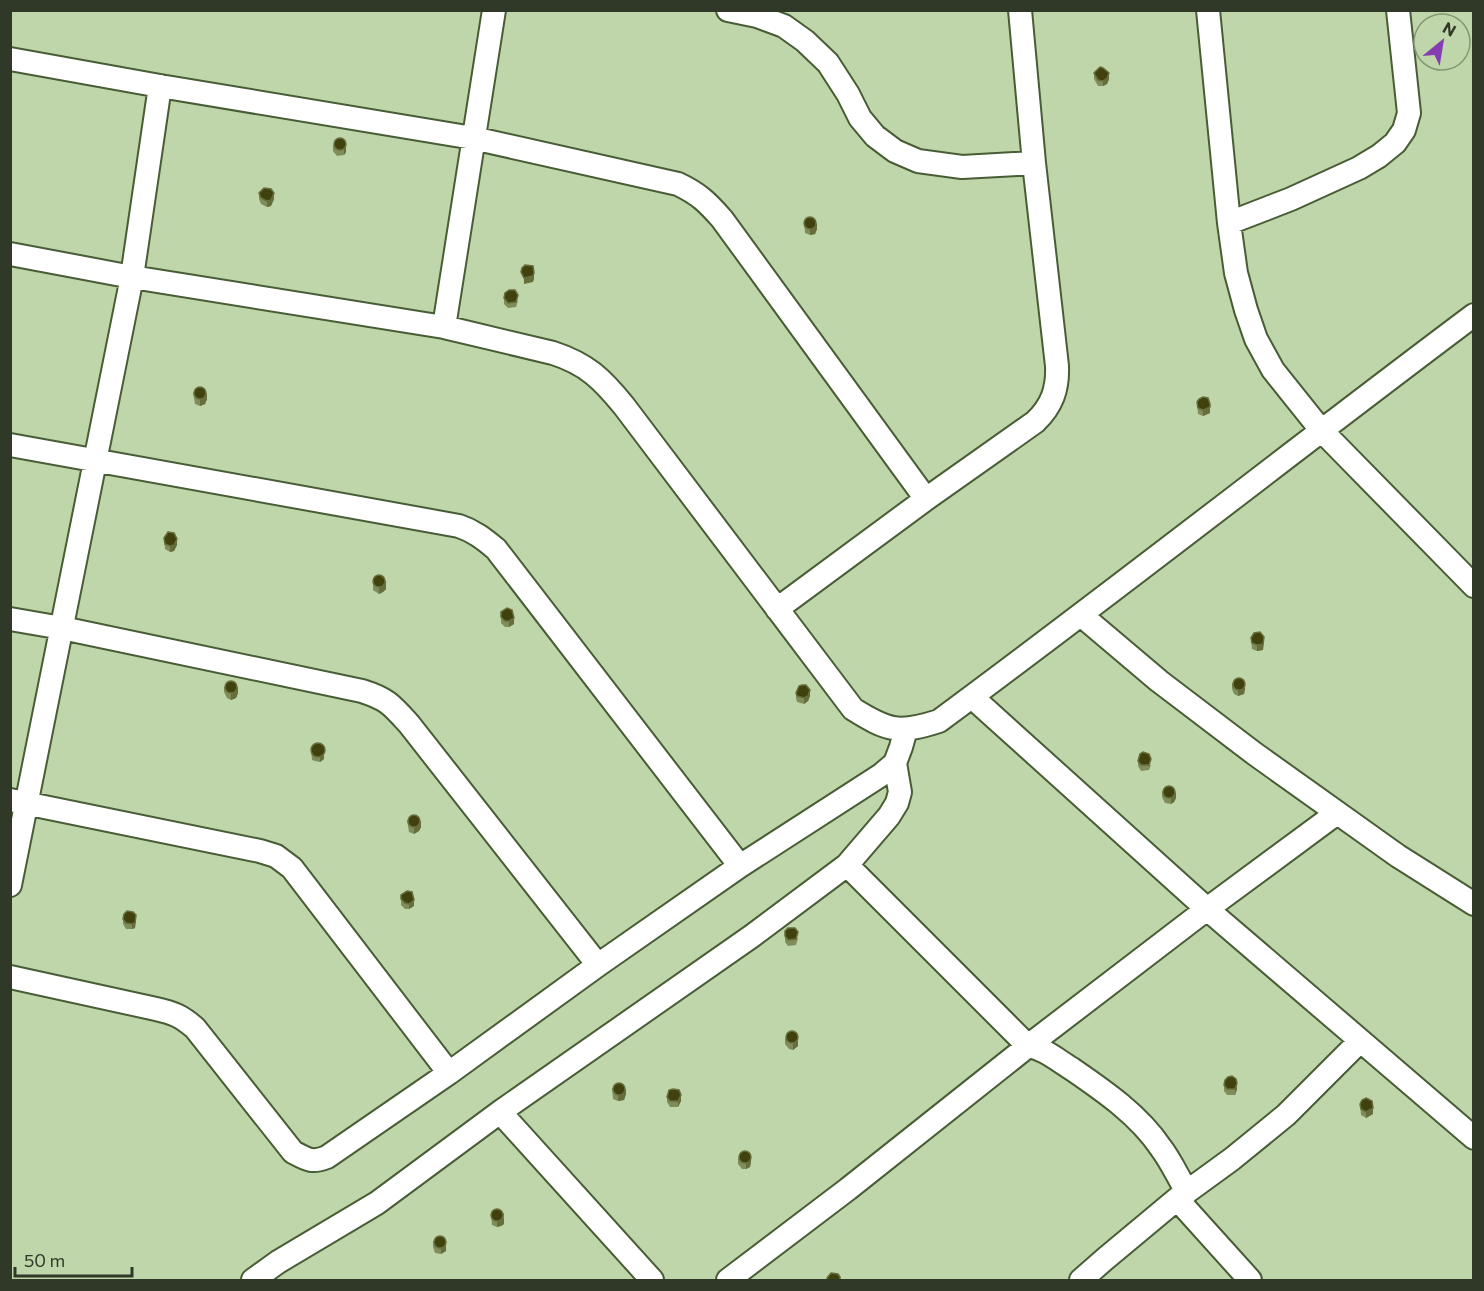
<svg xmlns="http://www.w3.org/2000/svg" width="1484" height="1291" font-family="Commissioner,sans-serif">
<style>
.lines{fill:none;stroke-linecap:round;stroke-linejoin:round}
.minor-casing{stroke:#485c35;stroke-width:26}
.minor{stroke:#fff;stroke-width:22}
.wall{fill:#808c5b}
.shaded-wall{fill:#666e3b}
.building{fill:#40410c;stroke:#666e3b;stroke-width:1.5}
</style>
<rect width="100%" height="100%" fill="#bfd6aa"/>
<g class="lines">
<defs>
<path id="minor" d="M728 10 757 16 784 26 805 41 828 63 848 94 860 118 875 136 895 151 918 161 962 167 1034 163
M1208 10 1229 223 1236 273 1246 310 1256 339 1273 370 1321 430 1474 586
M10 59 160 86 473 138 678 184C699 194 707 202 722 219L926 499
M1229 223 1291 199 1359 168 1379 156 1395 143 1404 130 1409 113 1398 10
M10 254 132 277 444 327 553 353C587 364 602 379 624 406L853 709C888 731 899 734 939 721 1119 588 1294 450 1474 315
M444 327 494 10
M10 445 459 526C474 531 484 539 496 549L740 866
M777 609 926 499 1035 422C1052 406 1058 389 1057 366L1034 163 1020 10
M1081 615 1159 681 1255 754 1398 856 1474 904
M10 619 62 628 362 691C387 699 391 704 409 724L598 965
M972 697 1207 909 1474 1138
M10 800 260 851 276 856 292 868 449 1073
M847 865 1028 1046C1045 1049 1057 1060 1072 1069 1104 1091 1139 1115 1161 1148 1171 1161 1178 1177 1187 1192
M10 885 132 277 160 86
M10 977 156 1009C174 1013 181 1016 195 1028L293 1152C308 1160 312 1163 327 1157L449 1073 598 965 740 866 881 775 895 763 901 747 906 729
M500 1112 652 1280
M1177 1199 1250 1280
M253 1280 278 1262 377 1203 500 1112 752 936 847 865 889 816 897 803 900 792 895 763
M728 1280 848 1189 1028 1046 1207 909 1337 813
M1081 1280 1105 1259 1177 1199 1232 1159 1286 1115 1360 1041"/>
</defs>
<use href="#minor" class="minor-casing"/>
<use href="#minor" class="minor"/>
</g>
<path class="wall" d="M1094 73 1109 79 1107 84 1103 86H1098L1094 79Z
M346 142V152L344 155 337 156 333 151V145Z
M259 193 274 199 271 206 267 207 261 204 259 199Z
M804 222 817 229 815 234 810 235 805 233Z
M504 298 518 301 516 307 508 308 504 304Z
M193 392 207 399 205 404 200 406 195 404Z
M1197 402 1210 404V413L1203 416 1198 414Z
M164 538 177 545 174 551 170 552 165 549Z
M373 580 386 586V589L383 592 379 594 373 590Z
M501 617 514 624 509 627H505L501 623Z
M1251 638 1264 642 1263 650 1257 651 1252 649Z
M1232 683 1245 689 1244 694 1238 696 1234 694 1232 689Z
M224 687 238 693 236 698 231 700 227 698 224 692Z
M796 693 810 696 808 701 804 704 797 702 796 698Z
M311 747H324V759L320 762 315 761 312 760Z
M1138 761 1151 765 1149 770 1141 771 1138 766Z
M1162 791 1176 798 1174 802 1171 804 1165 803 1162 797Z
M407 820 421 827 419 831 414 834 409 832Z
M401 895 414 906 409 909H405L401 905Z
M123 919 136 921 135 928 132 929H126L123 924Z
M785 936 798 938 796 945 788 946 785 942Z
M785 1038 798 1046 793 1050 789 1049 785 1044Z
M1224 1085 1237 1089 1235 1095H1227L1224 1091Z
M612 1088 626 1094 624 1100 618 1101 613 1099Z
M667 1097 681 1101 678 1107H670L667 1102Z
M1360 1104 1373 1114 1366 1118 1361 1115Z
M738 1158 751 1162 750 1167 746 1169H742L738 1164Z
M504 1213V1224L501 1226 497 1227 492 1225 491 1214Z
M446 1240V1251L441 1254 435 1253 433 1247V1241Z"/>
<path class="shaded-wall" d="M1109 73V79L1107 84 1103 86V81Z
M346 146V152L344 155V149Z
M274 193V199L271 206 267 207V201Z
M817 223V229L815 234 810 235V229Z
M534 273V279L533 282 524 284V278Z
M207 393V399L205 404 200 406V400Z
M1210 407V413L1203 416V410Z
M177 539V545L174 551 170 552V546Z
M386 580V589L383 592 379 594V588Z
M514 618V624L509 627V621Z
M1264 637 1263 650 1257 651V645Z
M1245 684V689L1244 694 1238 696V690Z
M238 687V693L236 698 231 700V694Z
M810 690V696L808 701 804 704V698Z
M324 753V759L320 762V756Z
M1176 792V798L1174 802 1171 804V798Z
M421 821V827L419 831 414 834V828Z
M414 900V906L409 909V904Z
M136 915 135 928 132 929V924Z
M798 1040V1046L793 1050V1044Z
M1237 1083V1089L1235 1095V1089Z
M626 1089V1094L624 1100 618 1101V1095Z
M681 1095V1101L678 1107V1101Z
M1373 1108V1114L1366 1118V1112Z
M751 1157V1162L750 1167 746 1169V1163Z
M504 1218V1224L501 1226 497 1227V1222Z
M446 1245V1251L441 1254V1248Z"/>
<path class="building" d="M1100 67 1103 68 1109 73 1107 78 1103 81 1098 80 1094 73Z
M334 144a6 6 0 1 1 12 0a6 6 0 1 1-12 0Z
M264 188 271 189 274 193 271 200 267 201 261 198 259 193Z
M804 223a6 6 0 1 1 12 0a6 6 0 1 1-12 0Z
M525 265 533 266 534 273 533 276 524 278 521 272 522 268Z
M509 290H515L518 295 516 302 508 303 504 298 505 293Z
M194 393a6 6 0 1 1 12 0a6 6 0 1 1-12 0Z
M1203 397 1208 398 1210 404V407L1203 410 1198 408 1197 402 1199 399Z
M168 532 174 533 177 539 174 545 170 546 165 544 164 538Z
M373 581a6 6 0 1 1 12 0a6 6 0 1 1-12 0Z
M507 608 512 610 514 618 509 621H505L501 617V612Z
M1260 632 1264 637 1263 644 1257 645 1252 643 1251 638 1254 633Z
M1233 684a6 6 0 1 1 12 0a6 6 0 1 1-12 0Z
M225 687a6 6 0 1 1 12 0a6 6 0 1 1-12 0Z
M802 685H806L810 690 808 696 804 698 797 696 796 693 799 686Z
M311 750a7 7 0 1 1 14 0a7 7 0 1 1-14 0Z
M1143 752 1149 754 1151 759 1149 765H1141L1138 761 1140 754Z
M1163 792a6 6 0 1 1 12 0a6 6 0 1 1-12 0Z
M408 821a6 6 0 1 1 12 0a6 6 0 1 1-12 0Z
M407 891 412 892 414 900 409 904 405 903 401 899V895Z
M127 911 133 912 136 915 135 923 132 924 126 923 123 919 124 914Z
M788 928H795L798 932 796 939 788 940 785 936V931Z
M786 1037a6 6 0 1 1 12 0a6 6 0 1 1-12 0Z
M1232 1076 1236 1079 1237 1083 1235 1089H1227L1224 1085 1225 1080 1228 1077Z
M613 1089a6 6 0 1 1 12 0a6 6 0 1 1-12 0Z
M673 1089 679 1090 681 1095 678 1101H670L667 1097 669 1090Z
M1366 1098 1372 1101 1373 1108 1366 1112 1361 1109 1360 1104 1362 1100Z
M739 1157a6 6 0 1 1 12 0a6 6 0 1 1-12 0Z
M491 1215a6 6 0 1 1 12 0a6 6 0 1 1-12 0Z
M434 1242a6 6 0 1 1 12 0a6 6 0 1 1-12 0Z
M831 1273 838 1274 840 1277V1281H828L827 1278Z"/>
<rect width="1484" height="1291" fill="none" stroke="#303928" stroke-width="24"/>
<g transform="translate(1442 42) rotate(30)"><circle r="28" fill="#bfd6aa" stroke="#869776" stroke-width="1.5"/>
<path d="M0-4.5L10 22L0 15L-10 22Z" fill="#853eb1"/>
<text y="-9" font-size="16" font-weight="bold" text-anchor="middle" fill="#303928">N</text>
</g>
<path d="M15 1267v9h117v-9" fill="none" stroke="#303928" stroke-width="3"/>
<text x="24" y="1267" font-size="18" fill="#303928" stroke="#bfd6aa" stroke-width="4.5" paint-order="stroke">50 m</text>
</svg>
